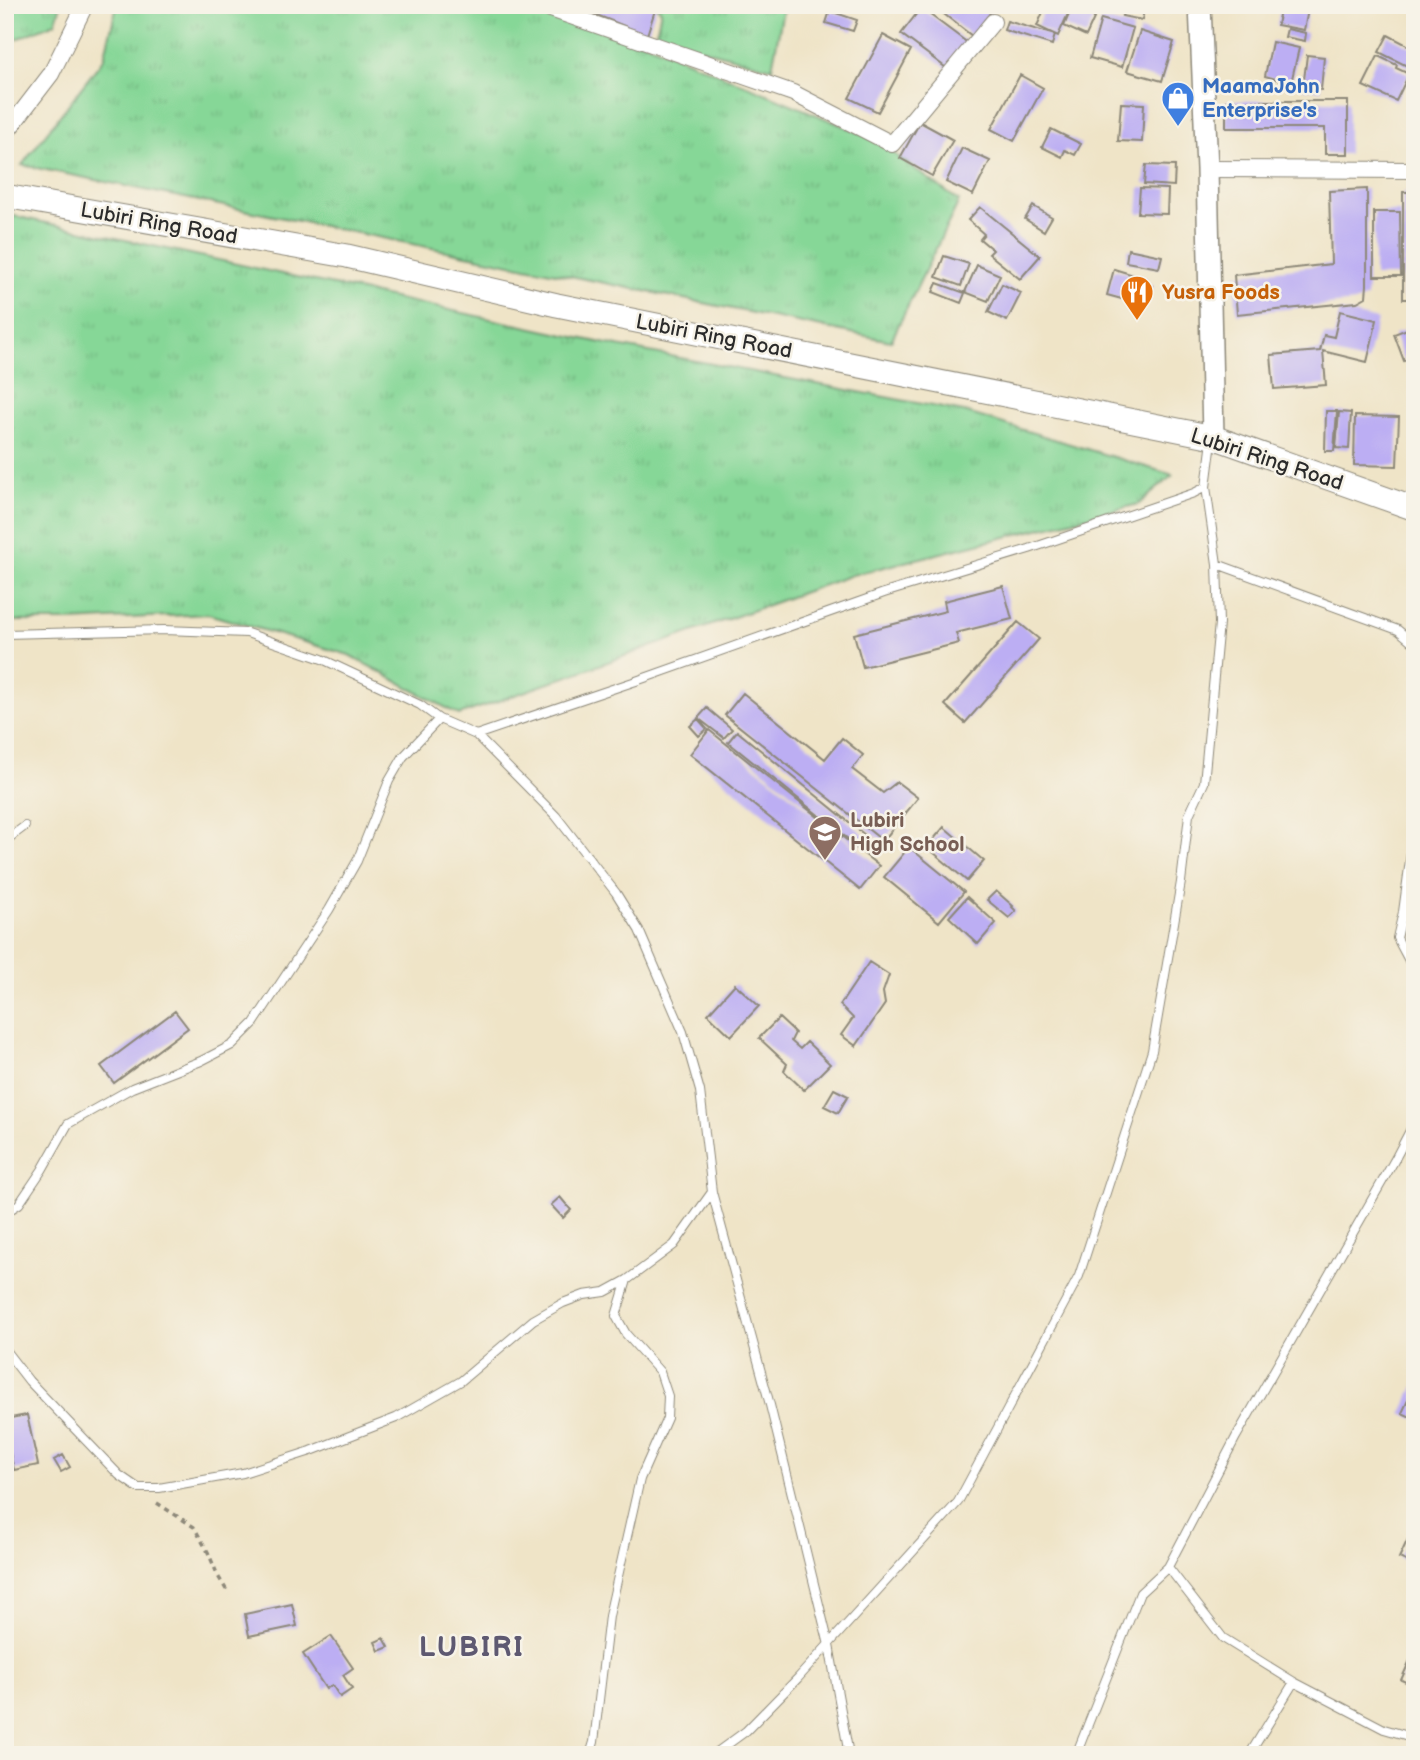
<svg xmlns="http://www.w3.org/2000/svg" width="1420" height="1760" font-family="'Balsamiq Sans',sans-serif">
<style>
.grass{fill:url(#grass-tufts);stroke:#588161;stroke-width:2}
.building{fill:#bcaef3}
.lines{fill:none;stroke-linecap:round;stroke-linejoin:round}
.service-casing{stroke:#8d8879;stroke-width:10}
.minor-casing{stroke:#8d8879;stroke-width:18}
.tertiary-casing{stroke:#8d8879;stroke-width:24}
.secondary-casing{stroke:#8d8879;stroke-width:25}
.path{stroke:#8d8879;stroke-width:3.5;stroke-dasharray:5 5;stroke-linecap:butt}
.service{stroke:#fff;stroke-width:8}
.minor{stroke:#fff;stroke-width:16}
.tertiary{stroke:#fff;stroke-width:21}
.secondary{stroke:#fff;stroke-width:23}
.labels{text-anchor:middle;stroke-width:5;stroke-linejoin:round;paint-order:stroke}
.shop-label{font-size:21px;font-weight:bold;fill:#366cbe;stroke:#f7f3e8;text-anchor:start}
.street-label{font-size:21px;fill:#2b2b2b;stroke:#f7f3e8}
.food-label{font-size:21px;font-weight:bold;fill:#c56008;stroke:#f7f3e8;text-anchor:start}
.education-label{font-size:21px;font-weight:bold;fill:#785e54;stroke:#f7f3e8;text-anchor:start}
.district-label{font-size:28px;font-weight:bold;letter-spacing:2px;fill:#5e5971;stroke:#f7f3e8}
</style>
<defs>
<pattern id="grass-tufts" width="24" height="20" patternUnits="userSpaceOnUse" patternTransform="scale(1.75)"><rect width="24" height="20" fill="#86d797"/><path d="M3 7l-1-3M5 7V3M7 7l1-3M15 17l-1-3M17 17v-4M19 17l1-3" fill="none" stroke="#74b982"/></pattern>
</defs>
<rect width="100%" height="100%" fill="#f7f3e8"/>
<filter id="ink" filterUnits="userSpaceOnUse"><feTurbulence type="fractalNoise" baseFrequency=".0143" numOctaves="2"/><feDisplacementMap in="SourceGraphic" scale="14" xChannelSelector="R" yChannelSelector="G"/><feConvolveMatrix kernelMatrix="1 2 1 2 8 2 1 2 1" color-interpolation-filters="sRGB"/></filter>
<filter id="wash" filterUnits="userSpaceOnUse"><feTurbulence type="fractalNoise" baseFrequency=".00686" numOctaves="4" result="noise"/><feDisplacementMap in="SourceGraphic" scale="28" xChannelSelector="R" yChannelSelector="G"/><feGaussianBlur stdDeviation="1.57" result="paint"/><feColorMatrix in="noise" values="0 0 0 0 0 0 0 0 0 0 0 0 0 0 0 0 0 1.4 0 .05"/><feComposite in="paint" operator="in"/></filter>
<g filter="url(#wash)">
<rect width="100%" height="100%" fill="#efe4c7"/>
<path class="grass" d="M5 5H61L55 23 5 44Z
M117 5H533L645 43 872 138 959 201 891 341 22 165 104 58Z
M653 5H784L772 68 676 42 656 34 661 10Z
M5 214 607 344 964 412 1173 475 1139 504 852 575 459 715 349 655 208 614 69 621H5Z"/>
<g id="blocks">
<path class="building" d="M592 5H649L656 7 647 35 589 12Z
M951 5H996L972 36 944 14Z
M1046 5H1072L1058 36 1037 26Z
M1073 5 1096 14 1086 36 1064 26Z
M1105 5H1123L1121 13 1104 9Z
M1125 5H1145L1142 20 1122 16Z
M1281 5H1309L1304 30 1277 25Z
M921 8 969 44 949 70 901 34Z
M830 11 857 20 853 31 826 23Z
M1101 19 1133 28 1122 67 1090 58Z
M1007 21 1055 35 1052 45 1004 30Z
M1287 29 1306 33 1305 41 1285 37Z
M1140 31 1174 42 1162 81 1127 71Z
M883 35 911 50 878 112 849 98Z
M1388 35 1415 49V70L1379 52Z
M1272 42 1299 48 1291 83 1265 76Z
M1307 55 1324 57 1321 90 1303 88Z
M1378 56 1397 65 1396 68 1409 74 1396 101 1363 86Z
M1020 75 1043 88 1014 141 991 129Z
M1226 101H1348V154H1325V128H1226Z
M1121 103 1144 104 1142 142 1118 141Z
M920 122 953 140 932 176 900 158Z
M1051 129 1081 144 1075 155 1065 150 1062 157 1042 147Z
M962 148 990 161 973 195 946 182Z
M1146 165 1175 166 1174 186 1144 184Z
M1140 188 1168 189 1167 214 1138 213Z
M1367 189V285L1366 297 1357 302 1237 314 1234 275 1331 264 1329 191Z
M1403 192H1415V299H1403Z
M1033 206 1052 217 1044 231 1025 219Z
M980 207 1040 256 1020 279 989 254 993 250 980 239 984 234 968 220Z
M1374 212H1400L1401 276H1374Z
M1128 249 1162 256 1159 268 1126 262Z
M944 256 969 264 961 286 936 277Z
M977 265 1000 275 988 301 965 292Z
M1114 269 1147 279 1145 283 1153 286 1148 302 1141 300 1140 304 1107 295Z
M937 283 965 293 961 303 933 292Z
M1002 284 1021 293 1007 321 988 312Z
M1340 311 1377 320 1367 362 1323 351 1326 385 1274 389 1271 355 1320 351 1324 335 1334 337Z
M1415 326V357L1404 361 1394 334Z
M1326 411H1337L1334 451H1325Z
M1339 412 1351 413 1349 449 1336 448Z
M1355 416 1399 417 1397 466 1354 465Z
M1003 586 1012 619 956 633 959 643 863 667 854 634 946 611 944 601Z
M1018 622 1039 639 965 723 945 705Z
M743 693 825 759 842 738 863 755 852 769 883 793 897 782 918 798 883 841 725 715Z
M707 708 732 729 724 738 698 718Z
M698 719 707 729 699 736 690 726Z
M709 730 879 866 860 890 690 754Z
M737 731 866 836 858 847 728 742Z
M944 827 984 861 967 881 927 847Z
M909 847 964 892 939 922 884 877Z
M996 891 1013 906 1012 907 1016 911 1009 918 987 900Z
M967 897 996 923 978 944 949 917Z
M869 962 889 975 883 992 885 1004 856 1046 841 1035 853 1018 840 1005Z
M735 984 759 1006 731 1036 708 1014Z
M175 1011 188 1028 114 1083 101 1066Z
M779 1018 795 1033 791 1041 800 1049 807 1042 830 1064 804 1090 784 1071 787 1064 759 1038Z
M834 1089 848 1096 838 1113 824 1106Z
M560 1197 571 1210 563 1218 551 1205Z
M1415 1385V1419L1402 1413Z
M27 1415 38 1465 14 1470 5 1431V1419Z
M63 1455 70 1467 61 1472 54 1460Z
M1415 1524V1565L1399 1558Z
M292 1604 297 1626 249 1636 245 1614Z
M331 1636 353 1668 343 1675 352 1689 340 1697 332 1685 326 1689 303 1654Z
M384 1638 389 1647 379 1651 375 1642Z
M1415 1649V1686L1401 1680Z"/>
</g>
</g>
<g filter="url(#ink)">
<use href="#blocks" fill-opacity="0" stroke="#8d8879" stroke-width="2"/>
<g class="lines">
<defs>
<path id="service" d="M1217 564 1398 630 1415 644
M5 634 164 630 247 633 322 659 420 705 439 719 476 735 556 816 616 893 639 930 683 1032 700 1091 712 1192 770 1405 829 1645 849 1755
M476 735 636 681 884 593 1029 549 1194 493 1206 487
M1415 823 1403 912 1397 938 1415 972
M5 841 25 826
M1403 912 1415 924
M5 1213 19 1204 42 1170 68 1124 132 1088 201 1061 232 1045 254 1023 329 910 357 861 389 781 403 757 439 719
M5 1350 29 1381 119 1475 138 1488H159L243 1473 311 1451 396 1418 461 1381 533 1320 563 1303 584 1295 605 1292 627 1280 674 1245 712 1192
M1168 1567 1223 1638 1294 1682 1384 1729 1415 1738
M590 1755 594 1742 609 1616 640 1479 667 1418 668 1396 660 1372 626 1334 616 1316 627 1280
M713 1755 746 1731 798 1678 958 1502 1079 1276 1152 1051 1181 882 1189 815 1204 783 1219 623 1217 564 1206 487 1212 441
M1076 1755 1140 1593 1168 1567 1236 1437 1394 1161 1415 1121
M1249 1755 1294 1682"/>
<path id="minor" d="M539 5 793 93 892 144 993 22
M5 134 51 74 85 5
M1207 169 1415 170"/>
<path id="tertiary" d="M1200 5 1207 169 1213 437"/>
<path id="secondary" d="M5 196 347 256 557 305 1213 437 1415 509"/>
</defs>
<use href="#service" class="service-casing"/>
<use href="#minor" class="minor-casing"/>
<use href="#tertiary" class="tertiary-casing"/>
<use href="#secondary" class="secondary-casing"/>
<path class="path" d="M157 1503 194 1527 208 1552 218 1576 227 1591
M310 1755V1753"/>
<use href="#service" class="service"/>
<use href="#minor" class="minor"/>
<use href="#tertiary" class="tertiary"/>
<use href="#secondary" class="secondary"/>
</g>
</g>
<defs>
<symbol id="shop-pin" viewBox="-11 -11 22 30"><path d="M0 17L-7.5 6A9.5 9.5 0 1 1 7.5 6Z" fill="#3f7fe0" stroke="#f7f3e8"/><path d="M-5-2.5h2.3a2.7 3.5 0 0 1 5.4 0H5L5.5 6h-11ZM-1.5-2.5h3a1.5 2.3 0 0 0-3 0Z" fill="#fff"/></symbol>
<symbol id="restaurant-pin" viewBox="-11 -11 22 30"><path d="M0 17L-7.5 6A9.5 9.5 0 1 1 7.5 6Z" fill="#e8710a" stroke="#f7f3e8"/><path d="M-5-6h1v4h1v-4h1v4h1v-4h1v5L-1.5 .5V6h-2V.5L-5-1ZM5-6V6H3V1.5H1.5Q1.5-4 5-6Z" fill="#fff"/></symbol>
<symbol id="school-pin" viewBox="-11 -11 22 30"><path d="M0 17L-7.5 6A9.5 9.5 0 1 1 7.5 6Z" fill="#8d6e63" stroke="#f7f3e8"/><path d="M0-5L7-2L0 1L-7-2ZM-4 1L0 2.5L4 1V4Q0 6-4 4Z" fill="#fff"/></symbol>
</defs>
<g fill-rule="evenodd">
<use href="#shop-pin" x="1159" y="79" width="38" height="52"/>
<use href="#restaurant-pin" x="1118" y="273" width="38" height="52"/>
<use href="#school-pin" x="806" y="813" width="38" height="52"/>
</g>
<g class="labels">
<g class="shop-label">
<text x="1202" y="93">MaamaJohn<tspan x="1202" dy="24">Enterprise's</tspan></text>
</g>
<g class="street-label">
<text transform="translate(159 223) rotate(10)" y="7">Lubiri Ring Road</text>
<text transform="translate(714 336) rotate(11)" y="7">Lubiri Ring Road</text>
<text transform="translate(1267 459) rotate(18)" y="7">Lubiri Ring Road</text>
</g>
<g class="food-label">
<text x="1162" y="299">Yusra Foods</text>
</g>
<g class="education-label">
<text x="850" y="827">Lubiri<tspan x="850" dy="24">High School</tspan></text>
</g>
<g class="district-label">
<text x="472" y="1656">LUBIRI</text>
</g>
</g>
<rect width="1420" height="1760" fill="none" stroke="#f7f3e8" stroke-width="28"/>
</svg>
